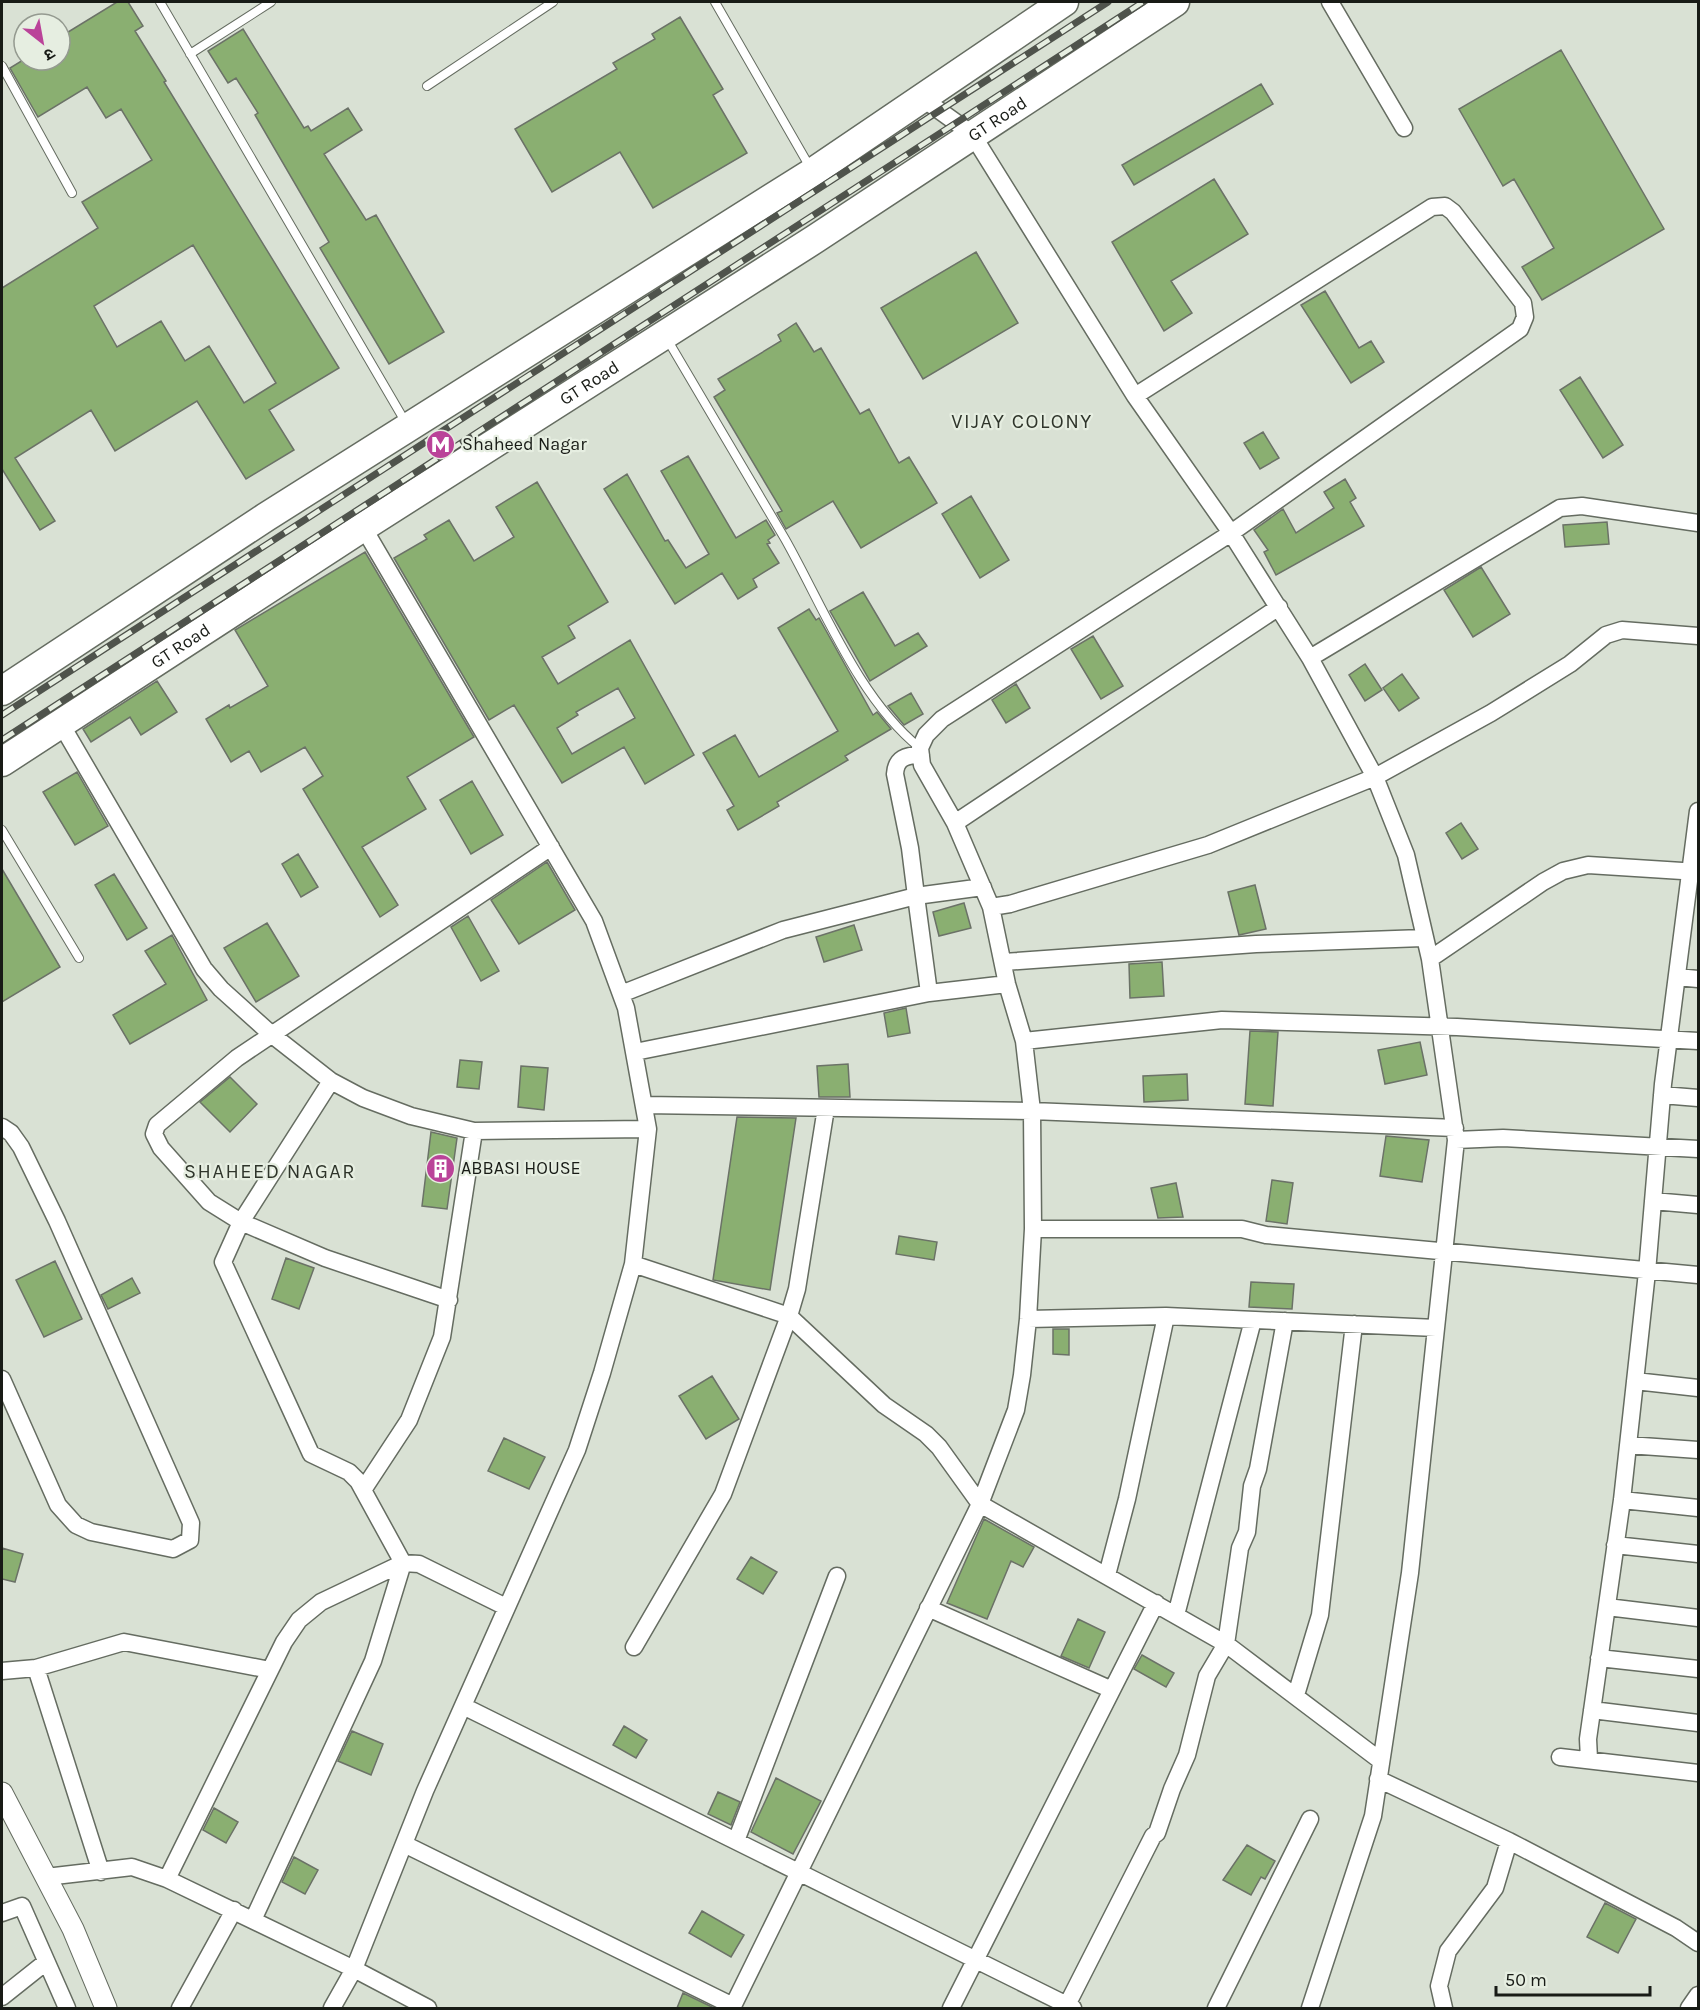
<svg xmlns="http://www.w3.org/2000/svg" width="1700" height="2010" font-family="Karla,'Noto Sans Devanagari',sans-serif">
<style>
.building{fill:#8aaf71;stroke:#6b7267;stroke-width:1.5;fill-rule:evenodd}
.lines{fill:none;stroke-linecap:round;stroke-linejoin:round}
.service-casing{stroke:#656c61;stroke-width:10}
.minor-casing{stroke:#656c61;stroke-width:19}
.tertiary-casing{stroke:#656c61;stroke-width:23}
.trunk-casing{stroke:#656c61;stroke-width:31}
.service{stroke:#fff;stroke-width:8}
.minor{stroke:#fff;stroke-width:16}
.tertiary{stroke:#fff;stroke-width:21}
.trunk{stroke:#fff;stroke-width:28}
.rail-casing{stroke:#4f534c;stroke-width:7}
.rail{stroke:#e6eee1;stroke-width:4.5;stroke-dasharray:14;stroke-linecap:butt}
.labels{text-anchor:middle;stroke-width:4.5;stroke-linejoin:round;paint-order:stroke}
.street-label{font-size:18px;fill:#181b16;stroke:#e6eee1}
.poi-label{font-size:18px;fill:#181b16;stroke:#e6eee1;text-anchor:start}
.neighbourhood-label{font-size:20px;letter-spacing:1.5px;fill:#2f352b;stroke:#e6eee1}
</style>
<rect width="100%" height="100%" fill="#d9e1d4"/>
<path class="building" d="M117 2H128L143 26 135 31 166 81 164 82 339 368 269 410 294 450 246 479 197 401 115 451 91 410 15 458 55 521 40 530 2 469V288L98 228 82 202 152 160 121 109 106 118 87 87 38 117 10 68 23 60H60V37ZM193 245 276 383 244 403 209 346 185 361 161 321 117 347 94 306Z
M680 17 723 89 713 95 747 153 653 208 620 152 552 192 515 129 617 69 613 63 655 39 652 34Z
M243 29 304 128 308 126 311 131 348 108 362 130 324 154 366 220 376 215 444 332 389 364 320 248 329 242 255 115 258 113 236 78 228 83 208 51Z
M1561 50 1664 229 1542 300 1522 267 1554 248 1514 179 1503 186 1459 109Z
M1261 84 1273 104 1134 185 1122 165Z
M1214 179 1248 234 1171 281 1192 313 1164 331 1112 242Z
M976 252 1018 323 923 379 881 308Z
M1325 291 1359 348 1371 341 1384 362 1351 383 1301 305Z
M796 323 814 352 821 348 860 414 869 409 899 463 909 457 937 503 861 548 833 501 786 529 777 513 782 511 714 397 725 390 718 379 781 341 778 335Z
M1580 377 1623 445 1603 458 1560 390Z
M1263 432 1279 458 1260 469 1244 443Z
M688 456 736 538 766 520 775 535 768 540 770 543 767 544 779 563 753 579 757 587 738 599 722 573 675 604 604 489 627 474 665 541 668 540 686 568 709 554 661 471Z
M1345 479 1356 498 1350 502 1364 526 1276 575 1264 552 1268 550 1254 530 1283 509 1296 533 1334 508 1324 492Z
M537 482 608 602 568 626 575 638 542 657 558 684 630 640 694 755 645 784 624 747 562 783 514 705 489 720 394 558 427 539 424 535 449 520 474 561 514 537 496 507ZM618 688 635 718 572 754 557 728 578 715 576 712Z
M971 496 1009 560 980 578 942 514Z
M1607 522 1609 544 1565 547 1563 525Z
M365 552 474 737 407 777 426 809 362 847 398 905 380 917 303 789 323 776 305 747 261 772 249 751 231 762 206 719 229 705 230 708 268 686 235 630Z
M1481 567 1510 614 1473 637 1444 590Z
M863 592 895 646 918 633 927 646 870 681 830 611Z
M809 609 816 620 819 618 873 715 877 712 891 729 845 756 848 760 777 802 779 806 738 830 727 810 734 806 703 753 735 735 759 777 838 731 778 628Z
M1093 636 1123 686 1101 699 1071 649Z
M1365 664 1382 690 1365 701 1349 675Z
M1402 674 1419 698 1399 711 1383 688Z
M157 681 177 712 141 735 130 717 91 742 83 729Z
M1016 684 1030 708 1006 723 992 700Z
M911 693 923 714 904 725 888 706Z
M77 772 108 826 75 845 43 792Z
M472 781 503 835 471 854 440 800Z
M1461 823 1478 849 1462 859 1446 833Z
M298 854 318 887 301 897 282 864Z
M547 862 575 910 519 944 491 900Z
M2 869 60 967 2 1002Z
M114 874 147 928 127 940 95 885Z
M1255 885 1266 929 1239 935 1228 892Z
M964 903 971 928 939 936 933 912Z
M468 916 499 971 481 981 451 927Z
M267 923 299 976 256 1002 224 948Z
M854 925 862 950 824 962 816 937Z
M172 935 207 1000 130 1044 113 1015 166 984 145 951Z
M1162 962 1164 996 1130 998 1129 964Z
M906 1008 910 1033 888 1037 884 1013Z
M1250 1031 1278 1032 1273 1106 1245 1104Z
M1420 1042 1427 1075 1385 1084 1378 1050Z
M460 1060 482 1062 479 1089 457 1087Z
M848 1064 850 1097H819L817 1066Z
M521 1066 548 1068 544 1110 518 1107Z
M1187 1074 1188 1100 1144 1102 1143 1076Z
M230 1077 257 1104 230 1132 200 1102Z
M737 1117 796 1118 770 1290 713 1280Z
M431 1132 457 1138 447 1209 422 1206Z
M1386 1136 1429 1140 1422 1182 1380 1176Z
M1272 1180 1293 1183 1287 1224 1266 1221Z
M1176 1183 1183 1217 1158 1218 1151 1188Z
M899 1236 937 1242 934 1260 896 1254Z
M286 1258 314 1268 299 1309 272 1299Z
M55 1261 82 1319 44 1337 16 1280Z
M132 1278 140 1293 108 1309 101 1295Z
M1251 1282 1294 1284 1292 1309 1249 1307Z
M1053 1329H1069V1355L1053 1354Z
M712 1376 739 1419 706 1439 679 1396Z
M504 1438 545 1457 529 1489 488 1471Z
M984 1519 1034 1547 1023 1567 1011 1561 987 1619 947 1603Z
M2 1548 23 1554 15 1582 2 1579Z
M751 1557 777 1572 763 1594 737 1579Z
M1078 1619 1105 1632 1089 1668 1061 1656Z
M1142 1655 1174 1673 1166 1687 1134 1669Z
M624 1726 647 1740 636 1758 613 1745Z
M352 1731 383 1744 371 1775 338 1761Z
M776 1778 821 1801 793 1854 751 1832Z
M718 1792 740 1802 731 1825 708 1814Z
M214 1808 238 1822 226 1843 203 1830Z
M1247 1845 1275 1861 1265 1879 1261 1877 1251 1895 1223 1880Z
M294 1857 318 1870 305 1894 282 1882Z
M1605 1903 1636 1919 1618 1953 1587 1937Z
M702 1911 744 1935 731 1957 689 1933Z
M683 1993 714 2008H677Z"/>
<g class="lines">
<defs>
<path id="service" d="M160 2 406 423
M715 2 811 169
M190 54 271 2
M2 66 72 193
M427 86 553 2
M667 339C706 406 746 472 785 539 824 608 858 698 920 748
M2 830 79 958"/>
<path id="minor" d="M1330 2 1404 128
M922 98 972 134 1135 396 1231 533 1310 658 1375 777 1406 855 1430 959 1456 1140 1410 1573 1373 1816 1310 2008
M1310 658 1560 508 1582 506 1698 523
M61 724 204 969 221 989 271 1034 331 1081 363 1098 411 1116 474 1131 648 1129
M921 755C906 755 896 758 895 774L910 848 916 896 983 887
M955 823 1279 607
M991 907 1010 904 1208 845 1375 777 1491 713 1570 664 1606 635 1622 630 1698 636
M1430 959 1543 882 1563 871 1588 865 1698 872
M1004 962 1256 944 1423 938
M1677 977 1698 979
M621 994 783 930 916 896 929 993
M1024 1041 1222 1020 1457 1027 1698 1041
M635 1052 929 993 1007 984
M1662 1095 1698 1098
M644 1105 1032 1111 1455 1128
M2 1127 11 1133 21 1147 57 1221 191 1523 190 1540 173 1549 91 1532 76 1525 58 1505 2 1379
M1456 1140 1503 1138 1698 1149
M1653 1201 1698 1205
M1033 1229H1242L1266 1235 1698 1275
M633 1264 789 1316 884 1405 926 1434 939 1447 980 1504 1226 1644 1381 1761
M449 1300 325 1258 241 1222 209 1202 161 1148 154 1134 157 1125 237 1058 551 847
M1028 1319 1166 1316 1436 1328
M1635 1381 1698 1388
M1628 1445 1698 1450
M363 1490 409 1420 442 1337 474 1131
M1622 1500 1698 1508
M1615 1545 1698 1554
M1107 1575 1127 1499 1166 1316
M1607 1607 1698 1618
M928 1608 1112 1690
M1176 1615 1253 1320
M634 1647 723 1494 789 1316 797 1289 826 1108
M1599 1658 1698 1669
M36 1668 101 1872
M2 1671 36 1668 124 1642 270 1670
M1296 1695 1320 1615 1354 1324
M463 1706 1073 2008
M1592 1710 1698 1723
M1560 1757 1698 1773
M1589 1759 1588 1739 1622 1500 1647 1272 1663 1084 1698 811
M1378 1779 1509 1841 1676 1928 1698 1943
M736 1841 837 1576
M404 1844 733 2006
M46 1877 132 1867 167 1879 354 1969 428 2008
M167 1879 284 1642 299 1620 321 1602 403 1563 419 1564 506 1607
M2 1913 22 1906 67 2008
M253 1920 373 1661 403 1563 358 1481 349 1472 311 1454 223 1262 241 1222 331 1081
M2 1997 46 1962
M1067 2005 1153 1836 1157 1833 1172 1789 1187 1755 1207 1676 1226 1644 1240 1548 1247 1532 1252 1486 1258 1469 1285 1321
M180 2008 234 1910
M332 2008 354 1969 425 1791 577 1450 602 1373 633 1264 648 1129 626 1008 594 921 363 527
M732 2008 980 1504 1016 1410 1022 1375 1028 1319 1033 1229 1032 1111 1024 1041 1007 984 991 907 955 823 922 765 920 748 926 735 942 719 1231 533 1520 329 1525 317 1523 303 1453 212 1445 206 1432 207 1135 396
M951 2008 1156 1603
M1216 2008 1310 1819
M1444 2008 1439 1986 1448 1951 1495 1888 1509 1841
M1689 2008 1698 1995"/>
<path id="tertiary" d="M2 1793 73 1929 106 2008"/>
<g id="trunk">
<path d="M2 691 266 517 813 172 1064 2"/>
<path id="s1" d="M2 762 363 527 815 239 1175 2"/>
</g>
</defs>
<use href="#service" class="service-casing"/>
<use href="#minor" class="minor-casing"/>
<use href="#tertiary" class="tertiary-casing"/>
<use href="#trunk" class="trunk-casing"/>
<use href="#service" class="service"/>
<use href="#minor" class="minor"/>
<use href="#tertiary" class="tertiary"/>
<use href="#trunk" class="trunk"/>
<defs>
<path id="rail" d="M2 715 1108 2
M2 740 1143 2"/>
</defs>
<use href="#rail" class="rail-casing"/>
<use href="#rail" class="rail"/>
</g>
<defs>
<symbol id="metro-disc" viewBox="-11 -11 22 22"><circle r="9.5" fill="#ba4399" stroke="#e6eee1"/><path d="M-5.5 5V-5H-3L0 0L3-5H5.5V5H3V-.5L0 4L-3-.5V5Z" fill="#fff"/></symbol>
<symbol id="building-disc" viewBox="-11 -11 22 22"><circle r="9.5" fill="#ba4399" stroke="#e6eee1"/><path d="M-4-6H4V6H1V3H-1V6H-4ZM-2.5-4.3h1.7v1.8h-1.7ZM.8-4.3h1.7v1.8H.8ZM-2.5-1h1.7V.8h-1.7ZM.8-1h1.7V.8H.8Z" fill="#fff"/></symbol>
</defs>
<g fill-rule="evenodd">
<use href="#metro-disc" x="424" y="428" width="33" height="33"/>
<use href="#building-disc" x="424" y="1152" width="33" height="33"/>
</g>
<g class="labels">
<g class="street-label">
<text dy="6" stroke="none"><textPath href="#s1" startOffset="1185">GT Road</textPath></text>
<text dy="6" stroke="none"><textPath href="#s1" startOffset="699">GT Road</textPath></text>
<text dy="6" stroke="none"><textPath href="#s1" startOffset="213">GT Road</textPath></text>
</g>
<g class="poi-label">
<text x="462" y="450">Shaheed Nagar</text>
<text x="461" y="1174">ABBASI HOUSE</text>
</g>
<g class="neighbourhood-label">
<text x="1022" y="428">VIJAY COLONY</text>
<text x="270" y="1178">SHAHEED NAGAR</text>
</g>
</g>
<rect width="1700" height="2010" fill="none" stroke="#181b16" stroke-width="6"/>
<g transform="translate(42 42) rotate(149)"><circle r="28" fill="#e6eee1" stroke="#949a90" stroke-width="1.5"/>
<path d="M0-4.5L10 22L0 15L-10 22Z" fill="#ba4399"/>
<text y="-9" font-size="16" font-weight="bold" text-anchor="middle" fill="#181b16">उ</text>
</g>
<path d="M1496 1986v9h154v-9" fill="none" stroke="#181b16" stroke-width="3"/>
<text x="1505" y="1986" font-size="18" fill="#181b16" stroke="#e6eee1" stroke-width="4.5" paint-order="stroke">50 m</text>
</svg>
